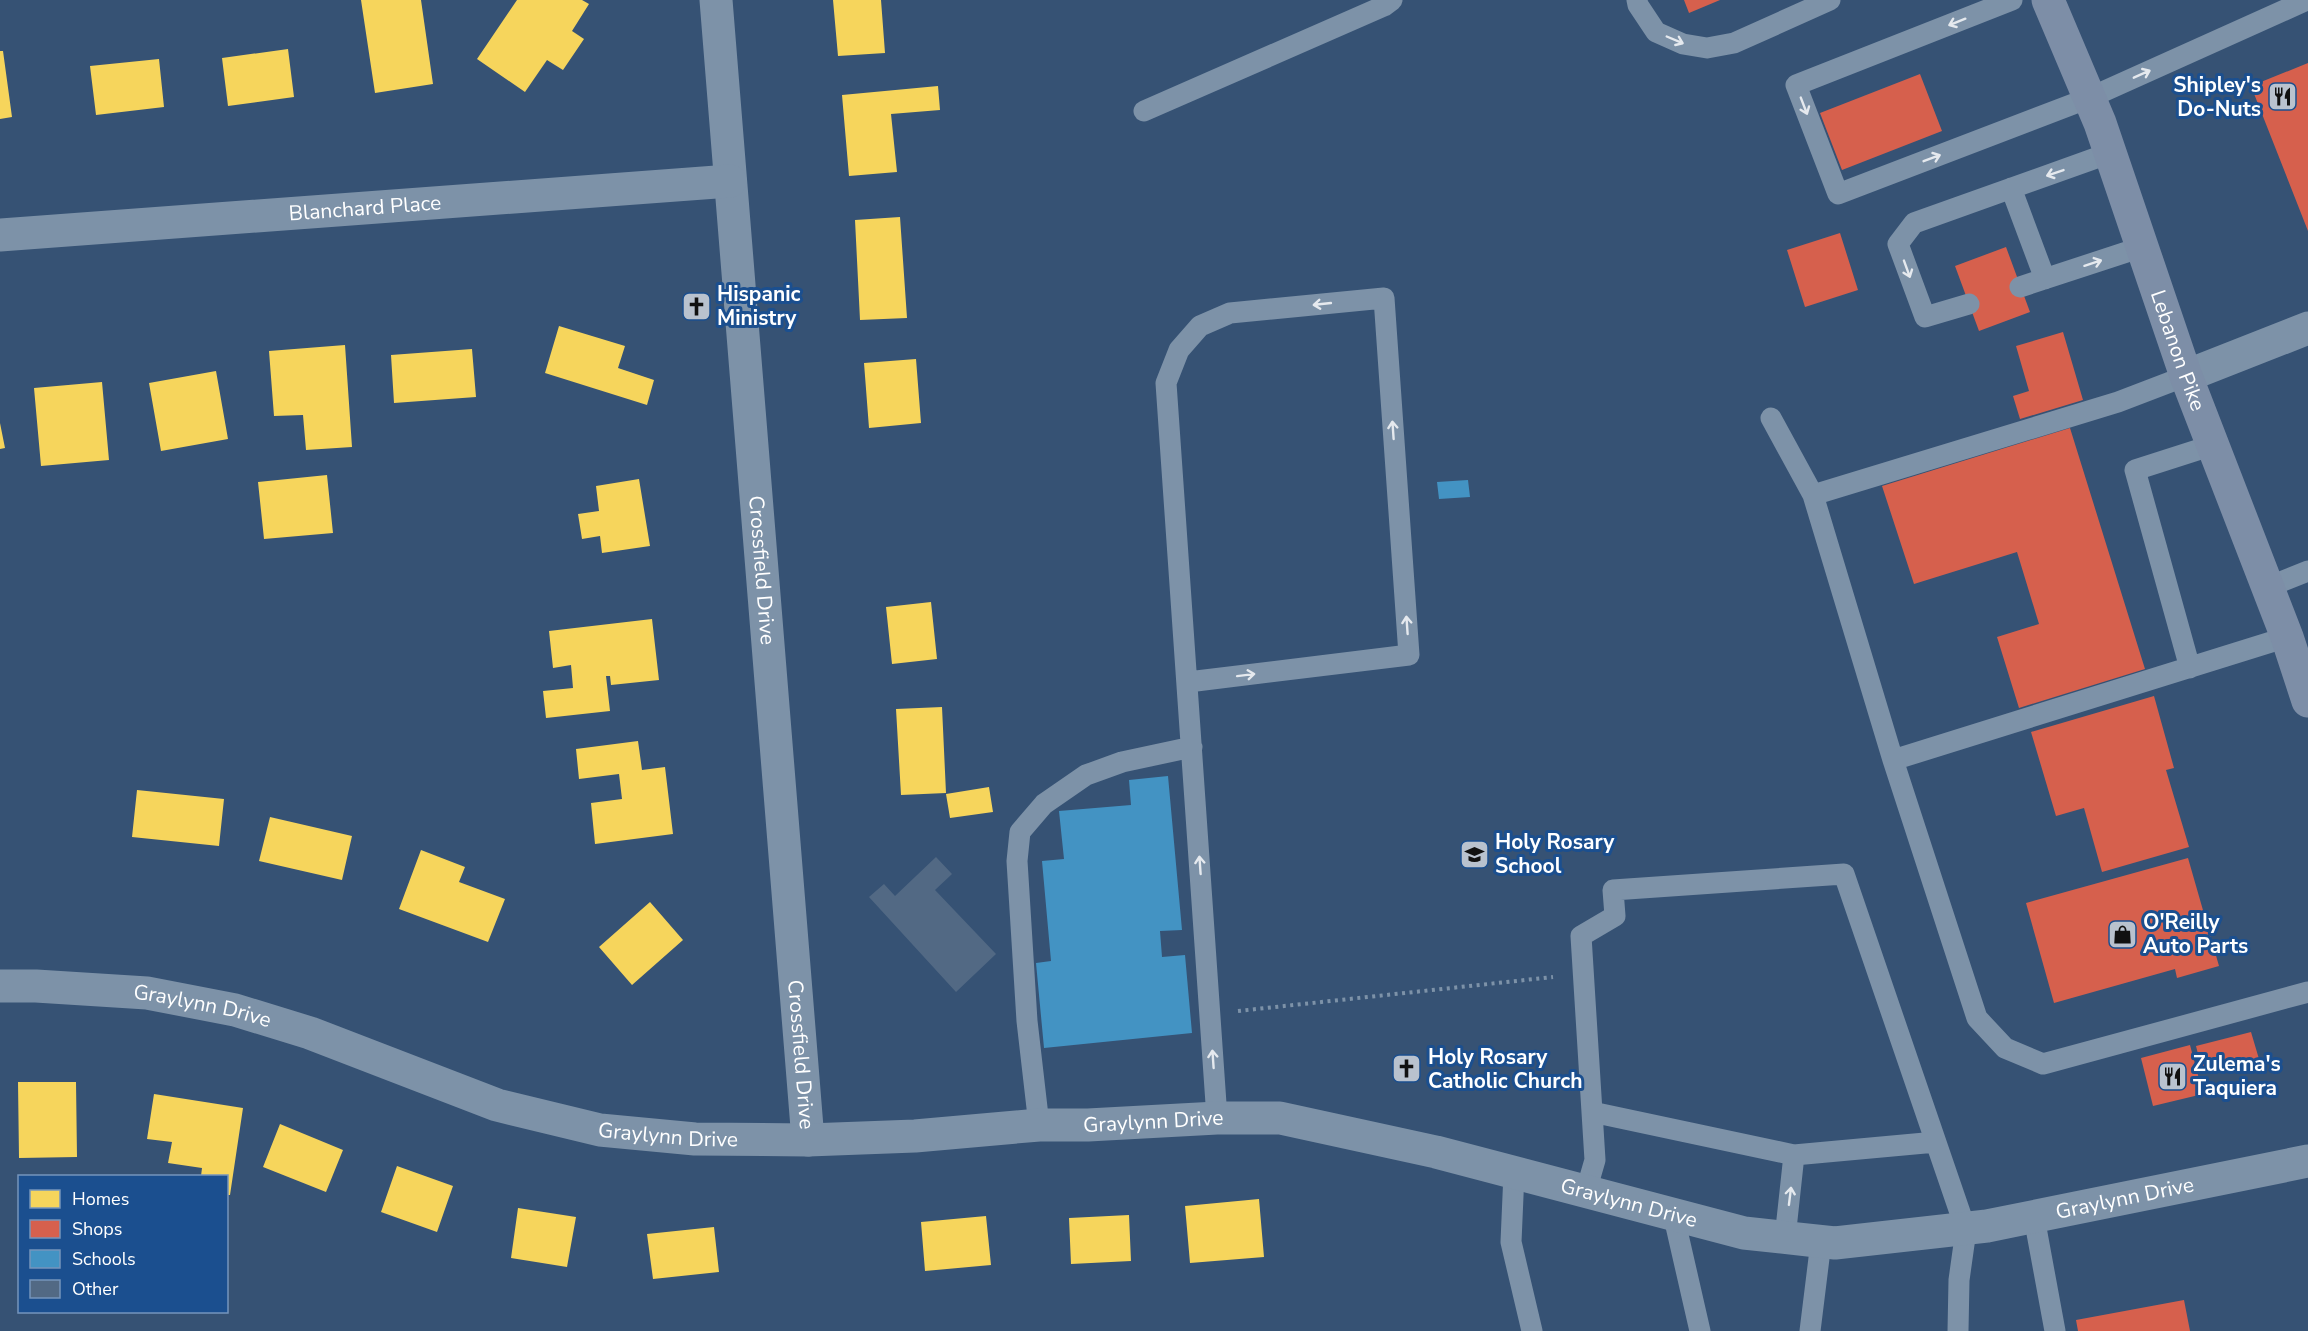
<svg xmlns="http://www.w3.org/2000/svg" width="2308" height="1331" font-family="'Nunito Sans',sans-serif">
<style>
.homes{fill:#f6d55c}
.shops{fill:#d6604d}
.schools{fill:#4393c3}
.building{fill:#526984}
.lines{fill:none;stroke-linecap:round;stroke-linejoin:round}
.path{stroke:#7d92a8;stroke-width:4;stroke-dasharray:3 4.5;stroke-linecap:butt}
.lane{stroke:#7d92a8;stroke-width:21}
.street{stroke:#7d92a8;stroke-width:33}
.primary{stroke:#7d8ea7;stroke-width:33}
.oneway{stroke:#e5e9ee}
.labels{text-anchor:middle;stroke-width:6;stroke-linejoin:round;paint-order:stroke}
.poi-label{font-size:21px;font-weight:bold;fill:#fff;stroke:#1b4f8f;text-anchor:start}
.street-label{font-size:21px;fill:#fff;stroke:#1b4f8f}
</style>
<rect width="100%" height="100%" fill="#365274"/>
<path class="homes" d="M361 0H421L433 84 375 93Z
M517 0H582L589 4 572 31 584 39 563 70 547 60 525 92 477 59Z
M833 0H881L885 53 838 56Z
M288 49 294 97 228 106 222 58Z
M0 51H3L12 117 0 119Z
M159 59 164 107 96 115 90 66Z
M938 86 940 110 891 114 897 172 849 176 842 95Z
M900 217 907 318 860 320 855 220Z
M559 326 625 346 618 368 654 380 647 405 545 373Z
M345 345 352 447 306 450 303 415 274 416 269 351Z
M472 349 476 397 394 403 391 355Z
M916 359 921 423 869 428 864 363Z
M216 371 228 439 161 451 149 383Z
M102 382 109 460 41 466 34 388Z
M0 423 5 448 0 449Z
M327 475 333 533 264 539 258 482Z
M639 479 650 546 602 553 600 536 582 539 578 514 599 511 596 486Z
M931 602 937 659 892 664 886 607Z
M652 619 659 680 611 685 610 676H606L610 711 546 718 543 691 573 688 571 665 553 668 549 631Z
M942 707 946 793 901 795 896 709Z
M638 741 642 770 665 767 673 834 595 844 591 803 622 799 619 774 579 779 576 749Z
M989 787 993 812 950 818 946 794Z
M137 790 224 799 219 846 132 837Z
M270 817 352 836 342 880 259 861Z
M421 850 465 867 459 882 505 899 488 942 399 909Z
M650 902 683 940 632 985 599 947Z
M18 1082H76L77 1157 19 1158Z
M154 1094 243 1108 230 1195H226V1176H201L202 1168 168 1163 172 1142 147 1139Z
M280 1124 343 1150 326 1192 263 1167Z
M397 1166 453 1186 437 1232 381 1212Z
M1259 1199 1264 1257 1190 1263 1185 1206Z
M518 1208 576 1217 567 1267 511 1258Z
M1129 1215 1131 1261 1071 1264 1069 1218Z
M986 1216 991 1265 925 1271 921 1222Z
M714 1227 719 1272 653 1279 647 1234Z"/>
<path class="shops" d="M1684 0H1720L1689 13Z
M2308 63V231L2251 86Z
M1920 74 1942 131 1842 170 1820 113Z
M1840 233 1858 290 1805 307 1787 250Z
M2006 247 2030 312 1979 331 1955 266Z
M2063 332 2083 400 2020 419 2013 396 2029 391 2016 346Z
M2070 428 2145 669 2019 708 1997 637 2039 624 2017 552 1914 584 1882 486Z
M2154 696 2174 768 2166 770 2189 847 2102 872 2084 808 2056 816 2031 732Z
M2188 858 2219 966 2177 978 2175 969 2054 1003 2026 903Z
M2251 1032 2259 1059 2203 1074 2196 1046Z
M2190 1045 2203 1094 2153 1106 2141 1058Z
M2184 1300 2190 1331H2078L2076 1320Z"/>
<path class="schools" d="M1468 480 1470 497 1439 499 1437 482Z
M1168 776 1182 930 1160 931 1162 957 1185 955 1192 1033 1044 1048 1036 963 1051 961 1042 861 1064 859 1059 811 1131 805 1129 780Z"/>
<path class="building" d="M936 857 952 874 935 890 996 954 956 992 869 897 884 884 895 896Z"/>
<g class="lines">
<path class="path" d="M1238 1011 1553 977"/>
<path class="lane" d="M1637 0 1638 5 1656 32 1683 44 1707 48 1734 43 1830 0
M2012 0 1796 85 1838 194 2089 98 2307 0
M1144 111 1384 6 1392 0
M2011 188 2045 279
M2020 287 2142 247
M1969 304 1925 317 1898 244 1914 223 2110 153
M1771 418 1813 495 1893 760 1977 1018 2005 1048 2043 1064 2308 992
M1813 495 2118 402 2186 376
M2268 587 2308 571
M2190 668 2135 470 2213 445
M1188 682 1409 655 1384 298 1230 313 1200 326 1179 350 1166 383 1217 1118
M1893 760 2287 637
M1592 1112 1794 1155 1936 1142
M1039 1125 1027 1021 1017 861 1020 832 1044 804 1086 775 1122 762 1192 747
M1514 1173 1511 1242 1532 1331
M1586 1191 1595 1160 1581 936 1615 916 1613 890 1844 874 1966 1230 1959 1280 1958 1331
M1673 1213 1700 1331
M2034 1217 2055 1331
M1785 1238 1794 1155
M1810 1331 1821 1242"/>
<g class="street">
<path id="s1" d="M716 0 808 1140"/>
<path id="s2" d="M0 235 730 181"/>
<path d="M2186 376 2308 328"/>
<path id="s3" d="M0 986H36L147 993 235 1010 310 1033 497 1105 600 1130 695 1139 808 1140 915 1136 1039 1125H1088L1217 1118H1280L1436 1152 1744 1233 1835 1243 1987 1226 2308 1161"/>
</g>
<path class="primary" id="s4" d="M2048 0 2100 123 2186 376 2287 637 2308 701"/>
</g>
<defs><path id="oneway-shaft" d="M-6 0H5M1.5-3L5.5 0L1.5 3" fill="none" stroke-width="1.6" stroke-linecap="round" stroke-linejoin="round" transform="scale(1.5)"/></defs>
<g class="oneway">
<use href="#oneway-shaft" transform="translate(1957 22) rotate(158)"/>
<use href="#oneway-shaft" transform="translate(1675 40) rotate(23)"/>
<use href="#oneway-shaft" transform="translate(2142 74) rotate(-24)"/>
<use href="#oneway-shaft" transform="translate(1804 106) rotate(69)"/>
<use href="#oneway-shaft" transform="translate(1932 158) rotate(-21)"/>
<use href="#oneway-shaft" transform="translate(2055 173) rotate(161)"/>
<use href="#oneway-shaft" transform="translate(2093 263) rotate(-18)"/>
<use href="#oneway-shaft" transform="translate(1907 269) rotate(70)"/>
<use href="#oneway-shaft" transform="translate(1322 304) rotate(174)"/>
<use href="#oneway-shaft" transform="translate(1393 430) rotate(-94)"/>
<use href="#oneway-shaft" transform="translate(1407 625) rotate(-94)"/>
<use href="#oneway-shaft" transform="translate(1246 675) rotate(-7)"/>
<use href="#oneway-shaft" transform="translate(1200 865) rotate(-94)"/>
<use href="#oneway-shaft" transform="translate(1213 1059) rotate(-94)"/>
<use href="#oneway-shaft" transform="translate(1790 1196) rotate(-83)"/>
</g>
<defs>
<symbol id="restaurant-square" viewBox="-11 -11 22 22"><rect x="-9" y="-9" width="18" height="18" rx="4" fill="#b9c2ce" stroke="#1b4f8f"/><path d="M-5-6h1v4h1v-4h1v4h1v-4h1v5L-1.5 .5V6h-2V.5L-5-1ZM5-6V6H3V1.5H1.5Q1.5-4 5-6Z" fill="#111"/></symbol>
<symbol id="church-square" viewBox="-11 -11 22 22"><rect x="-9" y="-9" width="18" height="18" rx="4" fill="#b9c2ce" stroke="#1b4f8f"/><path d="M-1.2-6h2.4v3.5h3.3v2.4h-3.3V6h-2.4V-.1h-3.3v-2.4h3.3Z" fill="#111"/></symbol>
<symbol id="school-square" viewBox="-11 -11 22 22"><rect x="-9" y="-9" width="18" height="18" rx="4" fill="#b9c2ce" stroke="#1b4f8f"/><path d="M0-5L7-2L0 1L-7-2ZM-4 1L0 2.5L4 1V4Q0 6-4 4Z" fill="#111"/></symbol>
<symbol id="shop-square" viewBox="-11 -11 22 22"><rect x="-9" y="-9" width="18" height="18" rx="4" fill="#b9c2ce" stroke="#1b4f8f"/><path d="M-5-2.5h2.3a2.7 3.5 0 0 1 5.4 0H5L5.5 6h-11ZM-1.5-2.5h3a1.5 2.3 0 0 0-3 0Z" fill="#111"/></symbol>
</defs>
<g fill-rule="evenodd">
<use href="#restaurant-square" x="2266" y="80" width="33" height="33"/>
<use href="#church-square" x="680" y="290" width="33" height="33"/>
<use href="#school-square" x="1458" y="838" width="33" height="33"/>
<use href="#shop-square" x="2106" y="918" width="33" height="33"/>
<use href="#church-square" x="1390" y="1052" width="33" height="33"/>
<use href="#restaurant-square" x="2156" y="1060" width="33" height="33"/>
</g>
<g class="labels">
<g class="poi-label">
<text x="2261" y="92" text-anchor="end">Shipley's<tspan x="2261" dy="24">Do-Nuts</tspan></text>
<text x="717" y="301">Hispanic<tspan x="717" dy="24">Ministry</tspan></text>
<text x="1495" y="849">Holy Rosary<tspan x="1495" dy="24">School</tspan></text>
<text x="2143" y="929">O'Reilly<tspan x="2143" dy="24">Auto Parts</tspan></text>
<text x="1428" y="1064">Holy Rosary<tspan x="1428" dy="24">Catholic Church</tspan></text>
<text x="2193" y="1071">Zulema's<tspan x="2193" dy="24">Taquiera</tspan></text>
</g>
<g class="street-label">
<text dy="7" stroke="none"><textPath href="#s2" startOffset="366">Blanchard Place</textPath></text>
<text dy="7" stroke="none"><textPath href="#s4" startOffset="374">Lebanon Pike</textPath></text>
<text dy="7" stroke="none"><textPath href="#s1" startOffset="572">Crossfield Drive</textPath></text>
<text dy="7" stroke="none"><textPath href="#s3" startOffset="204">Graylynn Drive</textPath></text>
<text dy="7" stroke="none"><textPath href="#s1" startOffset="1058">Crossfield Drive</textPath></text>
<text dy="7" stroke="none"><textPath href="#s3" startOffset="1176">Graylynn Drive</textPath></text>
<text dy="7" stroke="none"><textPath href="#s3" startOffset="690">Graylynn Drive</textPath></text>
<text dy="7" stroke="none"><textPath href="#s3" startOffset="2166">Graylynn Drive</textPath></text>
<text dy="7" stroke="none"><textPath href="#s3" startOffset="1662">Graylynn Drive</textPath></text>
</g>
</g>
<rect x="18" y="1175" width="210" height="138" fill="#1b4f8f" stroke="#7695bc" stroke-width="1.5"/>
<rect x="30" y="1190" width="30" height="18" fill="#f6d55c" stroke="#7695bc" stroke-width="1.5"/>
<text x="72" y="1205" font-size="18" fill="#ffffff">Homes</text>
<rect x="30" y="1220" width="30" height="18" fill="#d6604d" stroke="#7695bc" stroke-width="1.5"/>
<text x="72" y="1235" font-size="18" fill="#ffffff">Shops</text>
<rect x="30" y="1250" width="30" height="18" fill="#4393c3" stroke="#7695bc" stroke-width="1.5"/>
<text x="72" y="1265" font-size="18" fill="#ffffff">Schools</text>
<rect x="30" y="1280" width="30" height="18" fill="#526984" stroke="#7695bc" stroke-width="1.5"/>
<text x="72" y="1295" font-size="18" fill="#ffffff">Other</text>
</svg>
